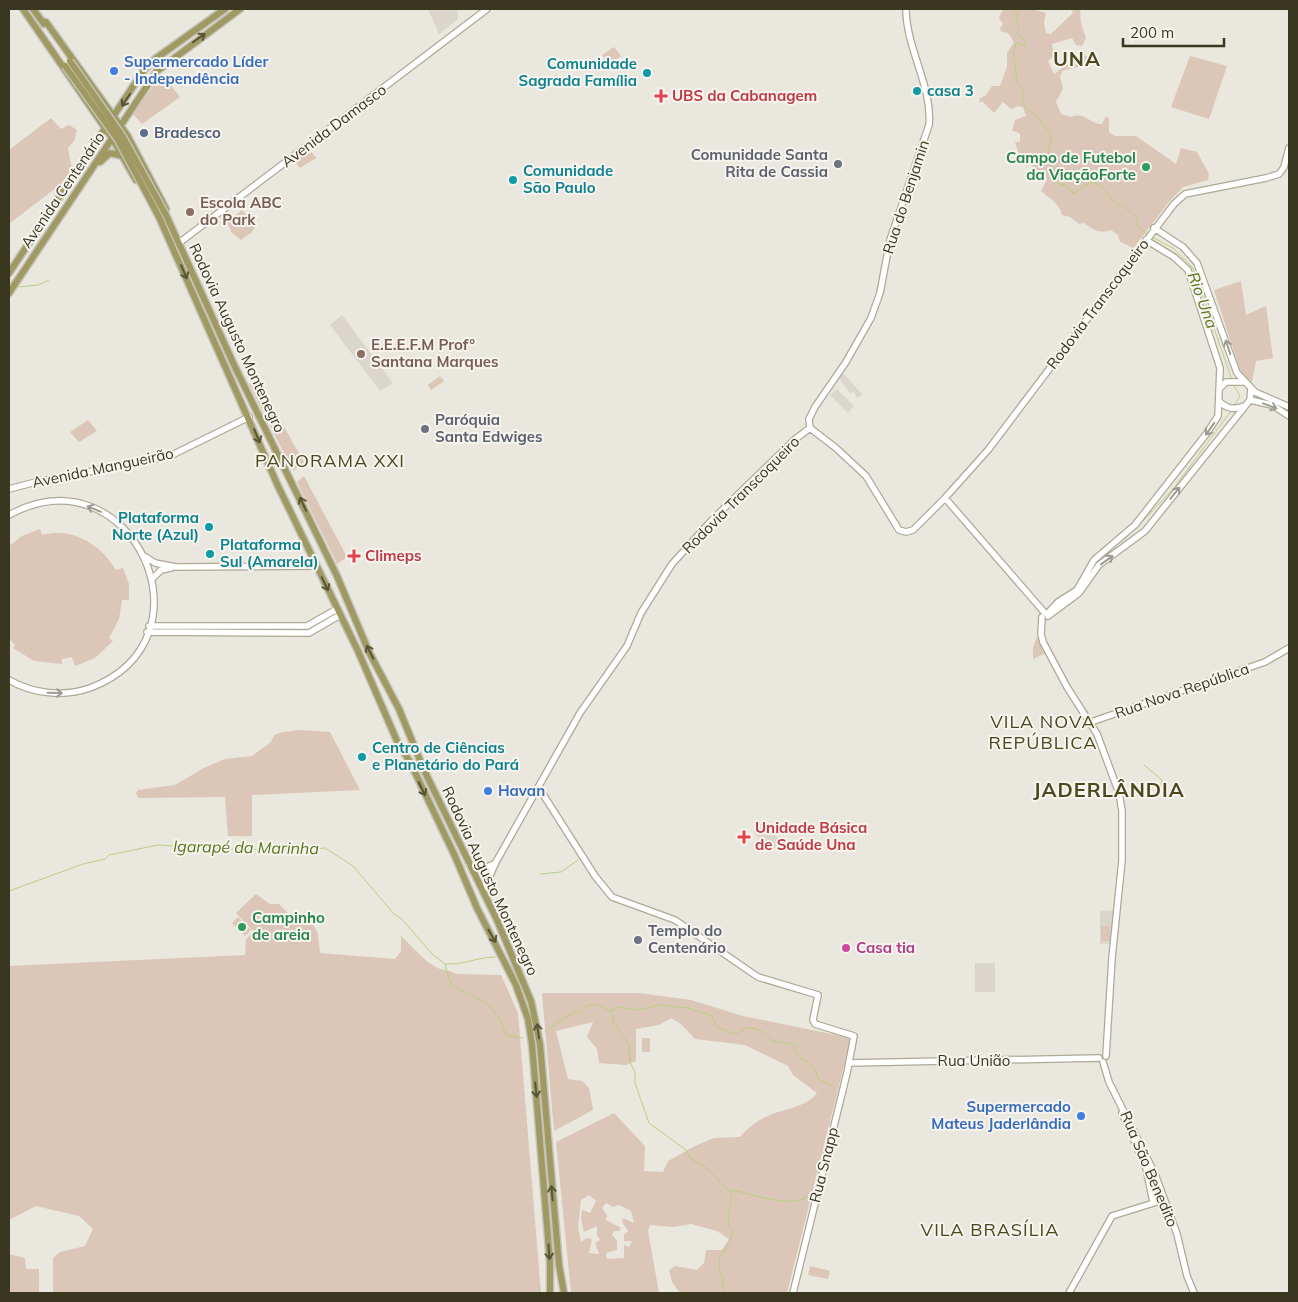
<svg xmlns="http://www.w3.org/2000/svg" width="1298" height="1302" font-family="Mulish,sans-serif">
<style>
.built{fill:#dad6cd}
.green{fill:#dcc6b7;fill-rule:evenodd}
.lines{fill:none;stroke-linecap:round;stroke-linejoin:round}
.stream{stroke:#b9d085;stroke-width:1}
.secondary-casing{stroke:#ada995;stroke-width:8}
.primary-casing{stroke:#c4c3bc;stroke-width:9}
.secondary{stroke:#fff;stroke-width:5.5}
.primary{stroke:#a09a62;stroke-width:6}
.primary-bridge-casing{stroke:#c4c3bc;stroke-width:9;stroke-linecap:butt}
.primary-bridge{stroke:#a09a62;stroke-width:6}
.oneway{stroke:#595534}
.oneway2{stroke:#9c9b90}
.shop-dot{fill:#3f7fe0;stroke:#f7f4ef;stroke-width:2}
.culture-dot{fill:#0f9aa8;stroke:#f7f4ef;stroke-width:2}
.health-dot{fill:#e0444e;stroke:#f7f4ef;stroke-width:2}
.service-dot{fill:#5c6f8a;stroke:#f7f4ef;stroke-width:2}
.worship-dot{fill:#6b7280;stroke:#f7f4ef;stroke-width:2}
.leisure-dot{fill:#2e9e5b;stroke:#f7f4ef;stroke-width:2}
.education-dot{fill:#8d6e63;stroke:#f7f4ef;stroke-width:2}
.hotel-dot{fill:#d1479c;stroke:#f7f4ef;stroke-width:2}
.labels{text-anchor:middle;stroke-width:4;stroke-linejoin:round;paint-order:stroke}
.shop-label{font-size:15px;font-weight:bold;fill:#366cbe;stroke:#f7f4ef;text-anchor:start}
.culture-label{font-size:15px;font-weight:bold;fill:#0d838f;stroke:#f7f4ef;text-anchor:start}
.health-label{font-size:15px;font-weight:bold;fill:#be3a42;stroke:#f7f4ef;text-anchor:start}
.street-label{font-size:15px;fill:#3a3720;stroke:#f7f4ef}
.service-label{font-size:15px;font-weight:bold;fill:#4e5e75;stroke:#f7f4ef;text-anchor:start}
.worship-label{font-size:15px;font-weight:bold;fill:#5b616d;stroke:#f7f4ef;text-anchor:start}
.leisure-label{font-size:15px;font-weight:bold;fill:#27864d;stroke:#f7f4ef;text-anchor:end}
.education-label{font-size:15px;font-weight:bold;fill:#785e54;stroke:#f7f4ef;text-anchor:start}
.hotel-label{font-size:15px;font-weight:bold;fill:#b23c85;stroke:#f7f4ef;text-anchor:start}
.water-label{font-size:16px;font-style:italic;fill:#58751a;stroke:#f7f4ef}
.quarter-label{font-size:18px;letter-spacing:1px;fill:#4c471c;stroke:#f7f4ef}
.district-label{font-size:20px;font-weight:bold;letter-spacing:1px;fill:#4c471c;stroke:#f7f4ef}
</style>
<rect width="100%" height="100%" fill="#eae7de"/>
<path class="built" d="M428 9H457L458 19 439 34Z
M342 315 393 383 380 391 330 325Z
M842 372 862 394 857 398 854 392 850 393 839 378Z
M837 389 854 406 848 413 830 395Z
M761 824 781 840 774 849 754 834Z
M1116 910 1112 944H1100V911Z
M975 963H995V992H975Z"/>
<path class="green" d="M1003 9H1032L1046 13 1044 23 1046 33 1051 34 1073 13 1071 9H1080L1081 23 1086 38 1082 46 1076 45 1072 38 1052 44 1054 56 1048 61 1054 74 1072 61 1085 55 1090 61 1085 65 1062 71 1060 77 1063 89 1056 102 1061 114 1071 117C1085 111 1089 124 1102 124L1106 116 1109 119V132L1115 136H1136L1176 164 1181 148 1197 152 1209 174 1208 180 1183 187 1169 202 1132 250 1130 246 1120 242 1118 235 1111 230C1099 234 1094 230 1084 223L1079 224 1070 217 1062 215C1060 204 1049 198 1041 191L1047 179 1046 176 1036 173V169L1025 160H1021L1015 142H1020V134L1012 130 1015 120 1026 116 1023 107 1018 106 1011 109 1003 102 994 113 982 101 979 103 980 98 985 96 992 86H1000L1007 67V53L1014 42 1008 33 1001 31 1000 28 1003 24 999 18Z
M614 47 621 56 610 65 602 55Z
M1190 56 1227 66 1209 119 1171 107Z
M162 74 180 97 142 124 133 114Z
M51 118 61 129 69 125 77 130 74 141 68 148 72 169 61 184 9 224V150Z
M310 150 316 158 300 168 292 158Z
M242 210 256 225 252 232 241 240 232 233 227 222Z
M1241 281 1246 315 1266 306 1273 358 1256 361 1252 382H1249L1241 373 1214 290Z
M440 376 444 381 431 390 428 385Z
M257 380 304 462 293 471 249 384Z
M88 420 97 431 79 442 70 432Z
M304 476 347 557 337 564 297 482Z
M40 529 42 535C73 527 100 544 116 570L123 568 129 584V600H122L119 619 109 638 113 641 95 658 75 666 72 657 62 659V664L34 661 13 648 15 645 9 639V546L22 536Z
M1037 637 1046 653 1033 659V647Z
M299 730 330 732 360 790 252 795V836H228L225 797 138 798 136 793 138 790 175 785 204 768 225 759 252 756 271 742 274 735 283 732Z
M256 894 270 904H279L294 919 312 922 318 934 320 953 395 959 401 951V936C412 946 422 959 434 966 441 971 449 969 456 974L501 975 518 1013 541 1293H53V1258L60 1252 85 1246 93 1229 79 1216 36 1206 9 1220V966L245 955 246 940 253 931 236 913Z
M238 917 251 930 245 936 232 923Z
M1101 926H1110V941H1101Z
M542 993H639L691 1000 743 1016 851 1038 787 1293H680L672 1282 669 1270 675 1266 697 1270 704 1263 706 1250H722L729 1239 717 1231 691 1224 674 1227 650 1225 648 1231 659 1293H571L556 1142 614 1113 645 1146 644 1171 663 1172 668 1161 695 1146 714 1138 740 1137C748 1128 756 1121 768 1116 784 1108 806 1108 817 1093L793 1075 788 1066 745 1045 695 1039 681 1024 671 1018 659 1025 636 1029V1061L626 1065 599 1063 597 1049 587 1037 593 1022 556 1031 568 1079 582 1081 589 1088 593 1110 554 1131ZM589 1195 596 1201 590 1213 582 1210 581 1219 584 1232 597 1226V1235L600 1240 595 1243 599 1254 589 1253 592 1239 587 1238 581 1242 578 1227 581 1200ZM606 1203 613 1207 619 1205 631 1211 634 1223 623 1218 622 1222 628 1231 624 1235V1241H632L629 1247 624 1245V1258L607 1259 606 1253 617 1250V1240L612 1235 614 1231H619L621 1228 606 1220 607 1215 602 1208Z
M642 1038H650V1052H642Z
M9 1254 25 1258 26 1269H39V1293H9Z
M810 1266 830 1271 828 1279 808 1275Z"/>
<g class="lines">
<path class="stream" d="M1013 9 1014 14 1018 15 1016 21 1019 26 1017 34 1023 38 1026 43 1024 46 1017 43 1013 50 1017 82 1023 91V104L1038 118 1051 135C1050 153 1043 160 1059 175L1058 183 1061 185 1065 184 1071 192 1075 193 1090 182 1100 185 1117 205H1122L1136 217 1138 227 1148 235
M1152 237 1173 248 1193 268 1232 380
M19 287 38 285 49 280
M1233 384 1240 396 1234 406
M1138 526 1174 488 1231 411
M1095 564 1129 534
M1144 765 1162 780 1160 787 1163 791
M540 874 561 872 578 860
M9 891 83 864 105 859 109 855 158 845 227 849 283 850 325 848 353 866 394 914 402 919 432 954 445 964 451 985C481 1000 494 1001 506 1035L523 1038
M446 964C464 965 478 957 495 957
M610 1011 620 1007 638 1010 659 1005 688 1008 712 1016 717 1027 735 1034C739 1033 743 1029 747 1028 755 1026 768 1034 772 1041L793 1044 799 1057 814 1067 818 1079 833 1086
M545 1031 574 1012H581L588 1005H598L610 1011 614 1023 629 1044 630 1062 635 1072V1083L649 1123 686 1150 690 1158 708 1169 728 1190C754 1192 784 1210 810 1196
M723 1293V1279L719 1267 720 1257 731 1240 732 1231 728 1223 732 1191"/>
<defs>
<path id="secondary" d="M1154 228 1183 247 1197 263 1237 373 1255 392 1289 407
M179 243 487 9
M1220 388 1226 382H1245
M1250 400 1272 405 1289 416
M1220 402C1227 409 1235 410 1244 406
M810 428 836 448 866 476 899 530 906 532 913 530 945 498 988 450 1174 204 1185 194 1266 178 1279 174 1284 167 1289 148
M810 428 809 419 815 407 846 362 871 318 880 293 890 240 929 125C933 88 906 48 906 9
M9 489 36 482 170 456 249 417
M945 498 1044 612
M9 515C131 448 220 639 90 688 64 697 33 694 9 680
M146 557 155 563 176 567 316 566
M152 579 161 570 171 568
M1047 614 1058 602 1077 590 1094 560 1135 525 1207 433 1218 416 1220 368 1188 270 1174 257 1146 240
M1048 616 1079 593 1099 565 1145 531 1250 400 1251 389
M1042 617 1041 634 1043 642 1067 687 1097 734 1119 793 1122 811V860L1112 958 1106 1056
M149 626H307L337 609
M147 632 309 633 340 615
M1091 722 1265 662 1289 648
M539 788 595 876 612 897 675 920 758 977 818 995 813 1020 815 1024 854 1036 847 1073 793 1293
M469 864 480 870 494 864
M483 891 496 862 580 713 627 646 641 613 672 564 712 520 794 440 810 428
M1103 1062 1109 1082 1155 1174 1177 1234 1187 1276 1194 1293
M849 1063 1099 1058
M1122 1113 1146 1168 1153 1202
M1069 1293 1112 1216 1163 1200"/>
<path id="primary" d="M23 9 112 138 136 180
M33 9 44 24
M43 22H46L127 135 166 209
M100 162 110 153 123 156
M166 215 235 367 337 576 369 652 399 709 424 770 497 920 531 1001 540 1044 559 1265 564 1293
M159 217 278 486 358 651 397 741 410 762 454 854 477 908 516 985 528 1019 532 1044 550 1262V1293
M9 273 144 70 155 59 225 9
M9 293 157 71 240 9"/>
</defs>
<use href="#secondary" class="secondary-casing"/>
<use href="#primary" class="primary-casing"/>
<use href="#secondary" class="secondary"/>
<use href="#primary" class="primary"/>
<defs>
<path id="primary-bridge" d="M70 61 123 137 166 215
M65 66 118 140 159 217"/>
</defs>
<use href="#primary-bridge" class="primary-bridge-casing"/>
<use href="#primary-bridge" class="primary-bridge"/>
</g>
<defs><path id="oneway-shaft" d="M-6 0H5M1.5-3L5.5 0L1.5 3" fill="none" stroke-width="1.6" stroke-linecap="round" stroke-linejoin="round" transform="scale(1.25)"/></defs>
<g class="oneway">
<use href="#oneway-shaft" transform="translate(199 38) rotate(-35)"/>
<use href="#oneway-shaft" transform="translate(126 100) rotate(124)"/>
<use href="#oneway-shaft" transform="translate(184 272) rotate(67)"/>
<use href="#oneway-shaft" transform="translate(257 436) rotate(67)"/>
<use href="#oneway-shaft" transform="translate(303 504) rotate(-115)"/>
<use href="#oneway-shaft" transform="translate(325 584) rotate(64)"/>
<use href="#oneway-shaft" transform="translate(370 652) rotate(-117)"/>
<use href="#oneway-shaft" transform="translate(422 789) rotate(64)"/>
<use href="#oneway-shaft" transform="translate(492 936) rotate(60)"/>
<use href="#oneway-shaft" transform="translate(538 1031) rotate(-98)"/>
<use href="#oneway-shaft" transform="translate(536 1090) rotate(84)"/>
<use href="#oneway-shaft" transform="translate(552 1193) rotate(-95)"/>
<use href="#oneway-shaft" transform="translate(549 1252) rotate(86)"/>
</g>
<g class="oneway2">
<use href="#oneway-shaft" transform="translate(1228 347) rotate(-108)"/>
<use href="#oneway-shaft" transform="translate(1270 406) rotate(21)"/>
<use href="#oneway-shaft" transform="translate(1210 429) rotate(125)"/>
<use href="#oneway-shaft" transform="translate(1175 493) rotate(-51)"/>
<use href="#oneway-shaft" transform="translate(94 509) rotate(-158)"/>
<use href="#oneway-shaft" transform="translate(1107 560) rotate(-36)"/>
<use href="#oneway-shaft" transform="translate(55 693) rotate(1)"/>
</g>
<g class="shop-dot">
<circle cx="114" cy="71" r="5"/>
<circle cx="488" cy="791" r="5"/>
<circle cx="1081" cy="1116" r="5"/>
</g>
<g class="culture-dot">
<circle cx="647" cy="73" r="5"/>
<circle cx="917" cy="91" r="5"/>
<circle cx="513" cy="180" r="5"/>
<circle cx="209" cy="527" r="5"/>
<circle cx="210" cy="554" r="5"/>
<circle cx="362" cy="757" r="5"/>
</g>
<g class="health-dot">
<path d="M658.5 88.5h5v5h5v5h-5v5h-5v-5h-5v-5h5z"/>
<path d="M351.5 548.5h5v5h5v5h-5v5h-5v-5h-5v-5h5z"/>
<path d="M741.5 829.5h5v5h5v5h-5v5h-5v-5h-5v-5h5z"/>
</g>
<circle class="service-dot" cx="144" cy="133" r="5"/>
<g class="worship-dot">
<circle cx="838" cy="164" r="5"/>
<circle cx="425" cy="429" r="5"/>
<circle cx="638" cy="940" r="5"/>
</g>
<g class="leisure-dot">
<circle cx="1146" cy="167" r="5"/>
<circle cx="242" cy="927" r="5"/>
</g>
<g class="education-dot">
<circle cx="190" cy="212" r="5"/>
<circle cx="361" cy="354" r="5"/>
</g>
<circle class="hotel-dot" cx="846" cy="948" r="5"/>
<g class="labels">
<g class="shop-label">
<text x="124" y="67">Supermercado Líder<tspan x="124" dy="17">- Independência</tspan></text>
<text x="498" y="796">Havan</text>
<text x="1071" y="1112" text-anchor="end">Supermercado<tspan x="1071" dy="17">Mateus Jaderlândia</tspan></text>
</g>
<g class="culture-label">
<text x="637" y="69" text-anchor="end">Comunidade<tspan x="637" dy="17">Sagrada Família</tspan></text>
<text x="927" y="96">casa 3</text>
<text x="523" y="176">Comunidade<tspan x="523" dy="17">São Paulo</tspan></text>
<text x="199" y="523" text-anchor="end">Plataforma<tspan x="199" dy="17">Norte (Azul)</tspan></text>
<text x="220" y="550">Plataforma<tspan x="220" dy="17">Sul (Amarela)</tspan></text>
<text x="372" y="753">Centro de Ciências<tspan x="372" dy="17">e Planetário do Pará</tspan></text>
</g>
<g class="health-label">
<text x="672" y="101">UBS da Cabanagem</text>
<text x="365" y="561">Climeps</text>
<text x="755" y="833">Unidade Básica<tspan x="755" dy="17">de Saúde Una</tspan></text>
</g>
<g class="street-label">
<text transform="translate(334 126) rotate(-37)" y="5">Avenida Damasco</text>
<text transform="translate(63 190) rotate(-56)" y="5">Avenida Centenário</text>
<text transform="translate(906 197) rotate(-72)" y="5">Rua do Benjamin</text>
<text transform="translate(1098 304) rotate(-53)" y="5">Rodovia Transcoqueiro</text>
<text transform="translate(237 338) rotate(65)" y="5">Rodovia Augusto Montenegro</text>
<text transform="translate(103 468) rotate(-12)" y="5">Avenida Mangueirão</text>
<text transform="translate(741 495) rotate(-45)" y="5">Rodovia Transcoqueiro</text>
<text transform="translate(1182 691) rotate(-19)" y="5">Rua Nova República</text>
<text transform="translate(490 881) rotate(65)" y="5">Rodovia Augusto Montenegro</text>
<text x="974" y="1066">Rua União</text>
<text transform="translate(824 1165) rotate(-76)" y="5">Rua Snapp</text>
<text transform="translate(1149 1169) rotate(67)" y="5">Rua São Benedito</text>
</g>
<g class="service-label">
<text x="154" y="138">Bradesco</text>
</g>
<g class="worship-label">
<text x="828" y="160" text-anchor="end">Comunidade Santa<tspan x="828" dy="17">Rita de Cassia</tspan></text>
<text x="435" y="425">Paróquia<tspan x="435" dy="17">Santa Edwiges</tspan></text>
<text x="648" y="936">Templo do<tspan x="648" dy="17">Centenário</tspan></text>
</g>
<g class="leisure-label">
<text x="1136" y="163">Campo de Futebol<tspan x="1136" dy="17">da ViaçãoForte</tspan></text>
<text x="252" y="923" text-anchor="start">Campinho<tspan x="252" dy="17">de areia</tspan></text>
</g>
<g class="education-label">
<text x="200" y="208">Escola ABC<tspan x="200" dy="17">do Park</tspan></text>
<text x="371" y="350">E.E.E.F.M Profº<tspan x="371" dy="17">Santana Marques</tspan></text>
</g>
<g class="hotel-label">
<text x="856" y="953">Casa tia</text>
</g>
<g class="water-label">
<text transform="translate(1203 300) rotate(70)" y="6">Rio Una</text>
<text transform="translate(246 847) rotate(1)" y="6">Igarapé da Marinha</text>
</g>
<g class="quarter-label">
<text x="330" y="467">PANORAMA XXI</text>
<text x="1043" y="728">VILA NOVA<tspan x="1043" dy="21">REPÚBLICA</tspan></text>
<text x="990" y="1236">VILA BRASÍLIA</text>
</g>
<g class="district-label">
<text x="1077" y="66">UNA</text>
<text x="1109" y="797">JADERLÂNDIA</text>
</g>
</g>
<rect width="1298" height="1302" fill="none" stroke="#3a3720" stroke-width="20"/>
<path d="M1123 38v8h101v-8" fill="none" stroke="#3a3720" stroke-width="2.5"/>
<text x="1130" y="38" font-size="15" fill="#3a3720" stroke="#f7f4ef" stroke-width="4" paint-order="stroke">200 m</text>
</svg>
